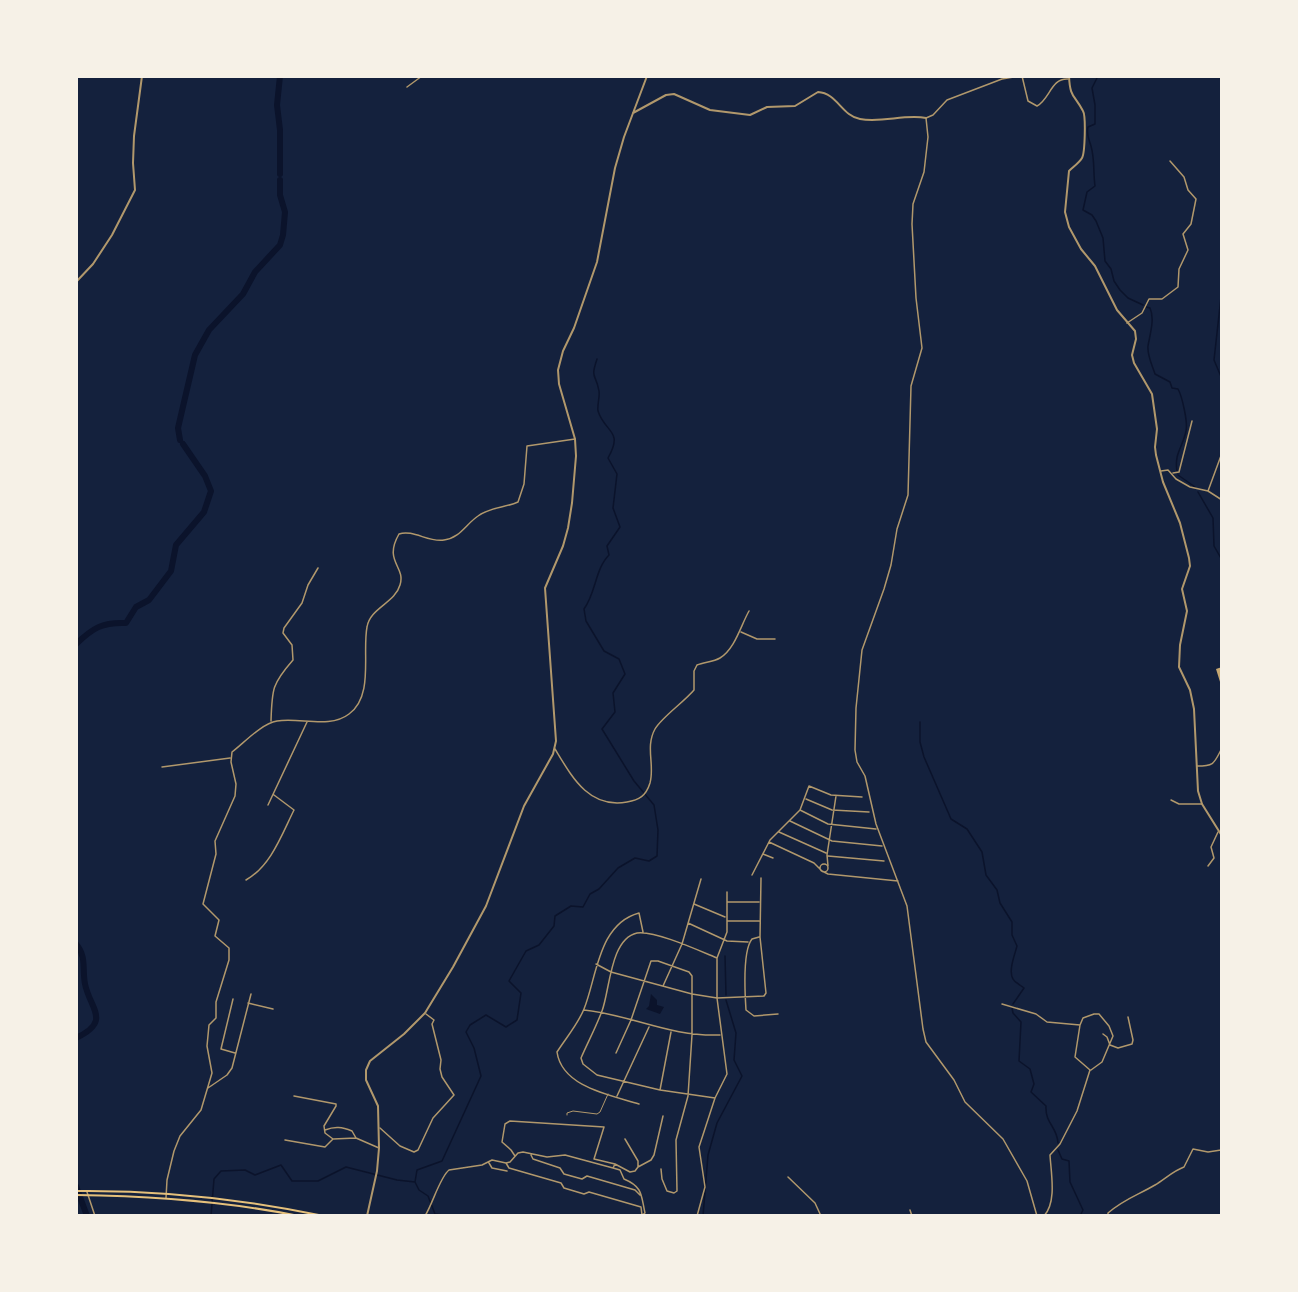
<svg xmlns="http://www.w3.org/2000/svg" width="1298" height="1292" font-family="'Noto Sans',sans-serif">
<style>
.water{fill:#0b132b}
.lines{fill:none;stroke-linecap:round;stroke-linejoin:round}
.stream{stroke:#0b132b;stroke-width:1.5}
.river{stroke:#0b132b;stroke-width:6}
.building{fill:#c6a872}
.service{stroke:#b1986c;stroke-width:1}
.minor{stroke:#b1986c;stroke-width:1.5}
.tertiary{stroke:#b1986c;stroke-width:2}
.primary{stroke:#e5c07b;stroke-width:2}
</style>
<rect width="100%" height="100%" fill="#14213d"/>
<path class="water" d="M651 994 657 1000V1005L664 1007 660 1014 646 1009 649 1006Z"/>
<g class="lines">
<path class="stream" d="M1098 76 1092 88 1095 105V124L1088 127C1086 135 1089 139 1091 146 1095 160 1093 172 1095 186L1087 192 1083 210 1092 215 1096 221 1103 238 1105 261 1111 269 1114 281 1120 290 1128 298 1143 305
M1222 288 1214 360 1222 379
M1146 307 1150 308C1155 319 1150 334 1148 346 1147 355 1152 365 1155 374L1170 382 1172 388 1178 389C1182 396 1188 422 1186 431 1183 447 1174 453 1177 471
M1178 475 1195 487
M1198 492 1213 518 1214 546 1222 560
M920 722V742L924 757 948 812 951 819 967 829 982 852 986 875 997 890 1000 903 1012 922V935L1017 946C1015 954 1008 971 1013 979 1015 983 1021 985 1024 988L1013 1004
M725 956 726 995
M1012 1008 1013 1013 1021 1022 1019 1061 1030 1069 1034 1084 1031 1092 1046 1106C1045 1124 1057 1126 1058 1143
M1058 1150 1062 1159 1069 1161 1070 1182 1083 1210 1080 1216
M415 1182 419 1190 428 1196 435 1214 450 1216
M211 1216 214 1179 221 1171 245 1170 255 1175 281 1165 292 1181H318L346 1167 397 1180 415 1182 417 1170 442 1161 481 1076 474 1048 466 1032 470 1025 486 1015 506 1027 517 1020 521 993 509 981 526 951 539 945 554 926 555 916 571 906 583 907 590 894 599 889 618 868 635 858 649 861 657 856 658 830 654 805 634 781 602 729 615 712 613 693 625 674 619 659 604 651 586 621 584 609C596 593 595 569 609 555L607 546 620 527 613 508 617 474 608 458C624 430 605 433 598 411 597 405 600 397 599 391 596 373 590 380 597 359
M703 1216 708 1155 717 1123 742 1076 734 1060 736 1033 726 1000"/>
<path class="river" d="M280 174V130L277 105 280 76
M180 440 178 428 195 355 209 330 243 294 255 272 280 245 283 235 285 212 280 195V180
M76 644C93 628 102 622 126 623L136 607 149 600 171 571 176 545 204 512 211 491 205 476 183 444
M76 944C87 957 82 969 85 984 90 1009 112 1021 76 1038
M76 1186 87 1216"/>
</g>
<path class="building" d="M1222 667V685H1221L1216 669Z"/>
<g class="lines">
<path class="service" d="M567 1115V1113L573 1111 597 1114 600 1112 608 1094"/>
<path class="minor" d="M1019 76 1002 79 947 100 933 115 926 118 928 137 924 172 913 204 912 224 916 298 922 348 911 386 908 495 897 529 891 565 884 589 862 650 856 708 855 750 857 762 865 776 876 824 907 906 923 1029 926 1042 954 1080 965 1102 1003 1139 1027 1181 1037 1216
M1022 76 1028 101 1037 106C1050 99 1051 78 1068 79
M407 87 422 76
M1127 323 1142 313 1149 299H1162L1178 287 1179 269 1188 250 1183 234 1191 224 1196 199 1188 190 1184 177 1170 161
M1222 393V395
M1161 471 1168 470 1176 479 1190 487 1208 491 1222 500
M1173 473 1179 472 1192 421
M1208 491 1222 453
M741 632 757 639H775
M271 721C272 689 272 684 293 660L292 645 283 633 284 628 302 603 308 585 318 568
M555 749C572 777 589 809 627 802 639 800 646 796 650 783 655 765 645 747 655 729 662 717 684 702 694 690V671L697 665C704 662 713 662 720 658 735 649 741 625 749 611
M1197 766C1215 766 1214 763 1222 748
M162 767 230 758
M806 799 832 810 869 812
M1171 800 1179 804H1202
M268 805 307 722
M800 810 828 824 876 829
M790 821 832 841 882 846
M779 832 826 853
M769 842 814 863 821 870
M763 854 773 858
M828 856 884 861
M820 868a4 4 0 1 1 8 0a4 4 0 1 1-8 0Z
M828 866 827 855 836 796
M1208 866 1214 858 1211 847 1218 832
M822 871 828 874 898 881
M752 875 770 840 800 810 809 786 831 795 862 797
M246 880C271 866 282 834 294 810L274 795
M728 902H759
M694 904 725 917
M728 921H759
M688 923 727 941 748 942
M759 937 752 939C742 951 745 994 746 1010L754 1016 778 1014
M717 958 727 932V892
M596 964 611 972 692 994 717 998 764 996 766 993 760 937 761 878
M663 986 682 944 701 879
M233 999 221 1049 235 1053
M248 1003 273 1009
M1002 1004 1036 1014 1047 1022 1080 1025 1083 1018 1094 1014H1099L1109 1026 1113 1036 1102 1062 1091 1070
M584 1010C632 1015 670 1037 720 1035
M1103 1034 1107 1037 1110 1045 1118 1048 1132 1044 1133 1040 1128 1017
M616 1053 631 1020 651 961H658L689 972 692 976V1035L688 1096 676 1140 677 1191 674 1193 667 1191 662 1179 661 1169
M208 1088 227 1075 232 1068 251 994
M660 1090 671 1032
M294 1096 336 1104V1106L324 1126 325 1133 333 1139 356 1138
M617 1096 649 1027
M639 1104C610 1095 562 1087 557 1052 566 1038 578 1024 584 1009 597 977 598 924 639 913L643 932
M380 1128 400 1146 414 1152 418 1150 433 1118 454 1095 442 1077 440 1069 441 1060 432 1024 434 1020 426 1014
M325 1130C335 1126 342 1127 352 1131L356 1138 379 1148
M285 1140 325 1147 333 1139
M1221 1150 1222 1162
M531 1155 533 1159 560 1168 564 1174 582 1179 587 1176 635 1190 640 1195
M489 1163 492 1168 507 1171
M506 1163 509 1168 561 1183 564 1188 584 1194 589 1192 641 1207 642 1215 645 1213C641 1195 643 1187 624 1179L620 1170 613 1168 615 1164 594 1159 604 1127 510 1121 505 1124 502 1142 511 1150 515 1156
M615 1164 630 1172 635 1171 638 1167V1161L625 1139
M638 1167 651 1160 654 1155 663 1116
M788 1177 815 1203 821 1216
M87 1192 95 1216
M166 1198 167 1180 174 1151 180 1136 201 1110 212 1073 207 1046 209 1025 216 1018V1002L229 960V948L215 936 219 920 203 904 216 854 215 841 235 796 236 784 231 762 232 752C245 742 261 724 277 721 299 717 330 729 349 714 374 696 362 653 367 627 370 608 395 603 400 585 406 566 383 562 399 534 413 529 429 543 444 540 460 538 466 524 478 516 490 507 505 508 518 502L524 484 527 446 575 439
M910 1210 912 1216
M425 1216C433 1203 440 1177 449 1170L482 1165 492 1160 506 1163 510 1162 518 1153 523 1152 547 1157 565 1155 613 1168
M697 1216 705 1187 699 1147 715 1098 727 1074 717 998V958C700 951 654 930 637 933 610 939 610 990 602 1011 596 1027 588 1042 581 1058L583 1064 597 1075 660 1090 715 1098
M1044 1216C1057 1202 1051 1173 1050 1155L1060 1144 1077 1111 1090 1070 1075 1057 1080 1025
M1108 1216V1213C1124 1199 1138 1195 1155 1185 1165 1179 1173 1171 1184 1167L1193 1149 1208 1152 1221 1150"/>
<path class="tertiary" d="M1069 76C1070 98 1074 94 1083 111 1086 116 1085 153 1082 158 1079 163 1073 167 1069 171L1065 212 1069 227 1081 249 1095 266 1117 310 1135 331 1136 339 1132 355 1134 363 1152 394 1157 429 1155 447 1156 455 1163 482 1180 523 1189 558 1190 566 1182 589 1187 611 1180 645 1179 667 1190 690 1194 709 1198 791 1202 804 1222 836
M633 113 666 95 674 94 710 110 750 115 767 107 795 106 818 92C837 93 842 116 860 119 882 123 905 114 926 118
M76 282 93 264 112 235 135 190 133 163 134 136 142 76
M367 1216 377 1171 379 1148 378 1106 366 1080V1070L370 1061 404 1034 425 1013 453 967 486 906 524 806 553 754 556 741 545 588 563 546 568 528 572 503 576 456 575 439 559 384 558 370 563 351 574 328 597 262 615 168 624 137 647 76"/>
<path class="primary" d="M76 1191C159 1190 243 1199 324 1216
M76 1195C151 1196 225 1201 299 1216"/>
</g>
<rect width="1298" height="1292" fill="none" stroke="#f6f1e7" stroke-width="156"/>
</svg>
